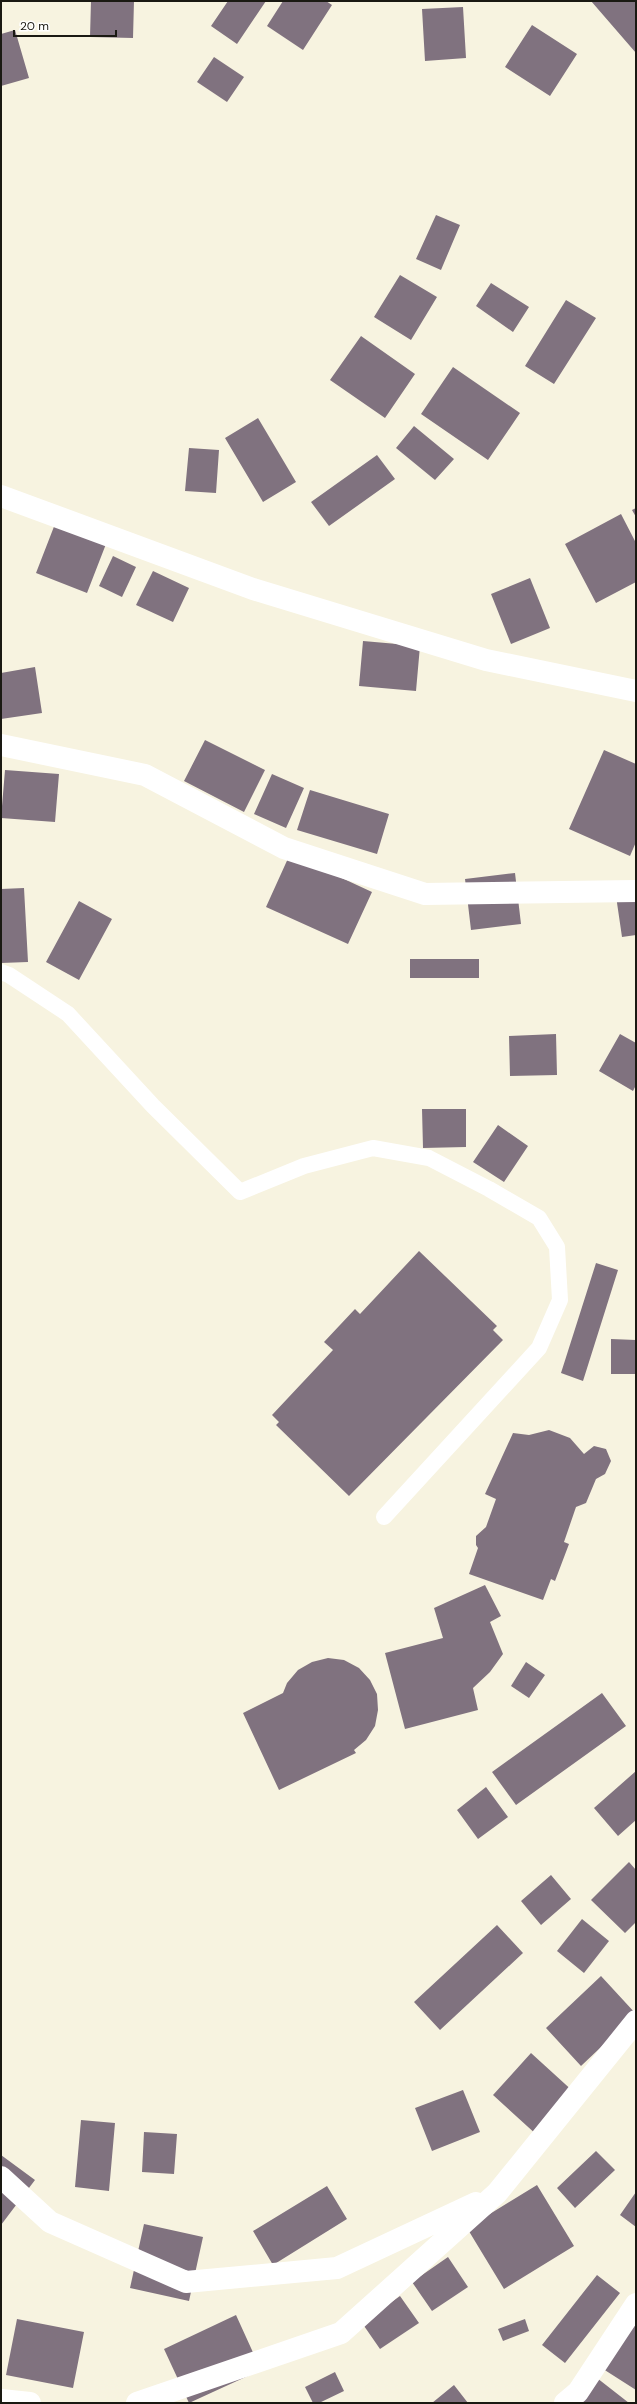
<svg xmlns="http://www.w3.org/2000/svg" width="637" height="2404" font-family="'DM Sans',sans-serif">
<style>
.building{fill:#80727f}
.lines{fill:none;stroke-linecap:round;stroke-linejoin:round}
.service{stroke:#fff;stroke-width:16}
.minor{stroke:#fff;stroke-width:22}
</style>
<rect width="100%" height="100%" fill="#f7f3e0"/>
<path class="building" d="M91 1H134L133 38 90 37Z
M228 1H266L237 44 211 26Z
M283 1H326L332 5 303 50 267 26Z
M591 1H636V53Z
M463 7 466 58 425 61 422 9Z
M532 25 577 54 550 96 505 67Z
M15 30 29 78 1 86V34Z
M214 57 244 77 227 102 197 82Z
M436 215 460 225 441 270 416 259Z
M400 275 437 297 411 340 374 317Z
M491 283 529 307 513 332 476 306Z
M566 300 596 318 554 384 525 366Z
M361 336 415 374 385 418 330 380Z
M453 367 520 413 488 460 421 414Z
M258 418 296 482 263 502 225 438Z
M414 426 454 459 435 480 396 448Z
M189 448 219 450 216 493 185 491Z
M377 455 395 479 329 526 311 502Z
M636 508V517L632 510Z
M621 514 636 543V582L596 603 565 544Z
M55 524 106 544 87 593 36 573Z
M113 556 136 567 122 597 99 586Z
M153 571 189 588 173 622 136 605Z
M530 578 550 628 511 644 491 594Z
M363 641 420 646 416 691 359 686Z
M35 667 42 713 1 719V673Z
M205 740 265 770 244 812 184 781Z
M604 750 636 764V842L630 856 569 829Z
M5 770 59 774 55 822 1 818Z
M272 774 304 788 286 828 254 814Z
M310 790 389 814 377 854 297 830Z
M290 854 372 892 348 944 266 907Z
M515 873 521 924 471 930 465 879Z
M24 888 28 962 1 963V889Z
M636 893V935L622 937 616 896Z
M79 901 112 919 79 980 46 962Z
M410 959H479V978H410Z
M556 1034 557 1075 510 1076 509 1036Z
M620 1034 636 1043V1085L633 1091 599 1071Z
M422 1109H466V1147L423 1148Z
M498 1125 528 1146 504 1182 473 1162Z
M419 1251 497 1326 493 1330 503 1340 349 1496 276 1425 279 1422 272 1415 333 1350 324 1342 355 1309 360 1314Z
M596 1263 618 1270 583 1381 561 1373Z
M611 1339 636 1340V1374H611Z
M549 1430 570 1438 584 1454 594 1446 606 1449 611 1461 605 1474 596 1479 586 1503 576 1507 564 1542 569 1544 555 1581 551 1579 543 1600 469 1574 478 1548 476 1545V1536L486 1527 496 1499 485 1494 513 1433 529 1435Z
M485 1585 501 1616 490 1622 503 1654 490 1672 473 1688 478 1710 405 1729 385 1653 443 1638 434 1608Z
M328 1658 344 1660 359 1668 370 1680 377 1694 378 1710 375 1726 366 1740 354 1750 356 1753 279 1790 243 1713 283 1693 287 1683 298 1670 312 1662Z
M526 1662 545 1675 529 1698 511 1686Z
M602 1693 626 1726 516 1805 492 1772Z
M636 1771V1820L618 1836 594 1808Z
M486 1787 508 1817 478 1839 457 1810Z
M629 1862 636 1870V1922L625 1933 591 1900Z
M551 1875 571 1899 541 1925 521 1901Z
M582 1919 609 1941 584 1973 557 1951Z
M497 1925 523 1953 440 2030 414 2002Z
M601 1976 636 2014 581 2066 546 2028Z
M531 2053 576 2094 538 2136 493 2095Z
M463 2090 480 2132 432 2151 415 2108Z
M81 2120 115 2123 109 2191 75 2187Z
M144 2132 177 2134 174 2174 142 2172Z
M596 2151 615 2170 575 2208 557 2188Z
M1 2155 35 2180 1 2225Z
M537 2185 574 2246 504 2289 467 2228Z
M327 2186 347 2219 273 2265 253 2231Z
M636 2192V2227L620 2215Z
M144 2224 203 2237 189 2301 130 2288Z
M448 2257 468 2287 432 2311 412 2282Z
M597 2275 620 2293 565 2363 542 2345Z
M400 2296 419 2323 380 2349 362 2323Z
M236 2315 261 2370 189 2403 164 2349Z
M17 2319 84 2332 73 2388 6 2375Z
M525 2319 529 2331 503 2341 498 2329Z
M636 2324V2390L600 2367Z
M335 2372 344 2391 319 2403H313L305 2387Z
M597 2378 629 2403H578Z
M454 2385 468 2403H432Z"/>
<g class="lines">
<path class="service" d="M1 972 9 975 68 1014 153 1106 240 1192 304 1166 373 1148 429 1158 489 1189 539 1218 557 1247 560 1300 539 1348 384 1517"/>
<path class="minor" d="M1 496 253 589 486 660 636 691
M1 745 145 775 284 848 425 894 636 891
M1 2177 50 2222 186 2282 337 2268 476 2203
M1 2400 30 2403
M137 2403 341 2333 497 2193 636 2021
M565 2403 578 2392 636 2304"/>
</g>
<rect width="637" height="2404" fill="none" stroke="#1a1912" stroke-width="4"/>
<path d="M14 30v6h102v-6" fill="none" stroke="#1a1912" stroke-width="2"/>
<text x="20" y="30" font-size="12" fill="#1a1912" stroke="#ffffff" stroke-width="3" paint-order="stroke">20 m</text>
</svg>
